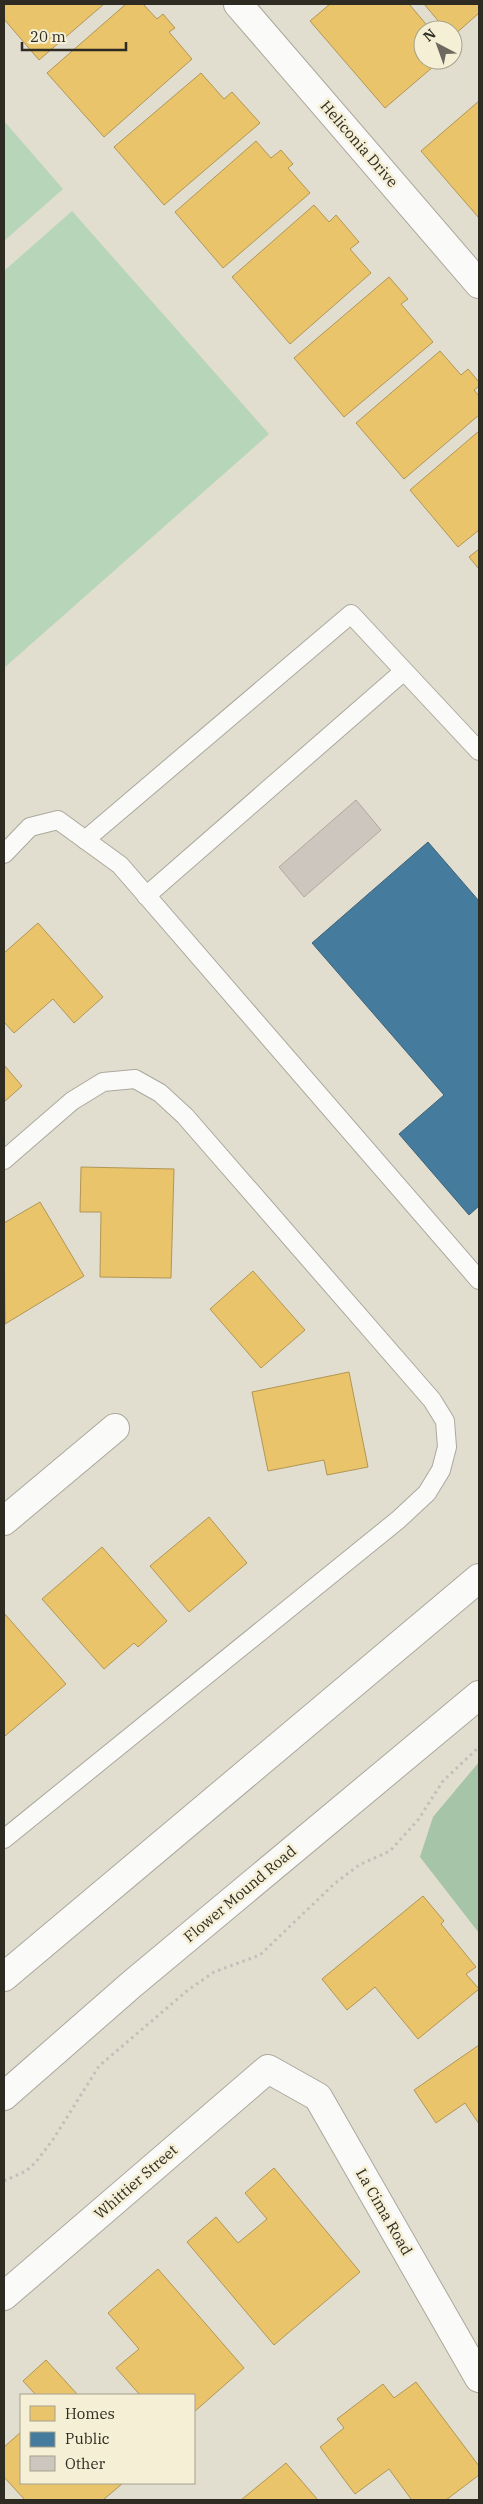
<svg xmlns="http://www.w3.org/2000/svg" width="483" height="2504" font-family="'IBM Plex Serif',serif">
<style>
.green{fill:#b7d5b8}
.forest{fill:#a6c4a7}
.homes{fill:#e9c46a;stroke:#b19654}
.public{fill:#457b9d;stroke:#3e6378}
.building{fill:#cdc6bf;stroke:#afa8a1}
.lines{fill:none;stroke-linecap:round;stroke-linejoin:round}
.lane-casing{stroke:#aba89d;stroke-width:20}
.street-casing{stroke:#aba89d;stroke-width:30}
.primary-casing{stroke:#aba89d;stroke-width:30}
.path{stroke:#c1bfba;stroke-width:3;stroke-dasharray:2.5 4;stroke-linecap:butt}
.lane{stroke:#fafaf8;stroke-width:18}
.street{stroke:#fafaf8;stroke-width:28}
.primary{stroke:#fafaf8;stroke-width:28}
.labels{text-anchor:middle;stroke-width:5;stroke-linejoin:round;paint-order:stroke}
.street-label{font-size:15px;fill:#2e2b22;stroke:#f5efd5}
</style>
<rect width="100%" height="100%" fill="#e1ddcf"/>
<path class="green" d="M4 121 63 189 4 241Z
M72 211 269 434 4 668V271Z"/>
<path class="forest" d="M479 1762V1933L420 1857 433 1817Z"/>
<path class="homes" d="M4 4H104L39 60 4 19Z
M126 4H143L157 19 163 14 175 28 169 32 192 59 104 137 47 73Z
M330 4H409L431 30H423V60H441L385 108 310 21Z
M424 4H479V13L453 36V30H446Z
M201 73 224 99 232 92 260 123 164 205 114 147Z
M479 101V218L421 151Z
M256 141 271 158 281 150 293 164 288 168 310 193 223 268 175 212Z
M314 205 329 222 336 215 359 242 350 249 371 273 290 344 232 277Z
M389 277 408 299 401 304 433 342 344 417 294 358Z
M440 351 461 375 468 369 479 382V386L474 390 479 396V415L404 479 356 423Z
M479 431V530L458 547 410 490Z
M479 549V569L469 557Z
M38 923 103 997 74 1023 53 999 14 1033 4 1022V953Z
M4 1065 22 1086 4 1102Z
M81 1167 174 1169 171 1278 100 1277 101 1212H80Z
M40 1202 84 1276 5 1324 4 1223Z
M253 1271 305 1330 261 1368 210 1309Z
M349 1372 368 1467 327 1475 324 1460 268 1471 252 1392Z
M209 1517 247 1563 189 1612 150 1566Z
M102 1547 167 1621 138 1647 134 1643 104 1669 42 1599Z
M4 1613 66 1684 5 1736 4 1734Z
M423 1896 444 1921 441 1924 476 1967 466 1974 479 1989 418 2039 375 1987 347 2010 322 1979Z
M479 2045V2124L465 2103 436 2123 414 2090Z
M274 2168 360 2272 274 2345 187 2242 216 2217 238 2243 267 2219 245 2193Z
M158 2269 244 2368 194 2412V2395H140L116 2368 139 2349 108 2313Z
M46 2360 78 2395H36L23 2381Z
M416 2382 479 2466V2475L446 2500H409L411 2499 389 2469 355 2494 320 2447 344 2428 337 2419 383 2384 394 2398Z
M21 2432V2483H123L103 2500H25L4 2477V2447Z
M286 2463 318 2500H241Z"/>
<path class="public" d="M428 842 479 901V1206L469 1215 399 1134 444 1095 312 943Z"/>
<path class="building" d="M356 800 381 830 304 897 279 867Z"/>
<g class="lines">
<defs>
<path id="lane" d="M85 840 351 614 479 751
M4 854 30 827 58 820 120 865 479 1280
M146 896 404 671
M4 1160 72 1101 103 1082 135 1079 160 1093 185 1116 432 1400 445 1421 447 1447 441 1470 427 1493 398 1520 4 1839"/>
<path id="street" d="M238 4 479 284
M4 1521 115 1428
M4 2296 268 2069 318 2097 479 2378"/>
<path id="primary" d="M4 1977 479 1578
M4 2096 132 1984 479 1695"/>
</defs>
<use href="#lane" class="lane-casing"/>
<use href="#street" class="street-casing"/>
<use href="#primary" class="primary-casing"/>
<path class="path" d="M4 2181 26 2171 36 2162 54 2138 99 2066 188 1990 214 1972 260 1955 334 1884 359 1865 390 1851 418 1820 443 1781 479 1747"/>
<use href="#lane" class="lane"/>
<use href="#street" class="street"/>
<use href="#primary" class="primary"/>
</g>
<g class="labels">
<g class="street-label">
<text transform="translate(359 144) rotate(49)" y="5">Heliconia Drive</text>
<text transform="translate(240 1894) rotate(-40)" y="5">Flower Mound Road</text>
<text transform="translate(136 2182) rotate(-41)" y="5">Whittier Street</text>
<text transform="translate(384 2212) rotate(60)" y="5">La Cima Road</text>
</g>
</g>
<rect width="483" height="2504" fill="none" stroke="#2e2b22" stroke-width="10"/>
<rect x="20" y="2394" width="175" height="90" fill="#f5efd5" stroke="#a5a18d"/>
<rect x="30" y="2406" width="25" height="15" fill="#e9c46a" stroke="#a5a18d"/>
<text x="65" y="2419" font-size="15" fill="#2e2b22">Homes</text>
<rect x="30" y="2432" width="25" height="15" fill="#457b9d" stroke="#a5a18d"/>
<text x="65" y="2444" font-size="15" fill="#2e2b22">Public</text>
<rect x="30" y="2456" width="25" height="15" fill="#cdc6bf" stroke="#a5a18d"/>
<text x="65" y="2469" font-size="15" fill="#2e2b22">Other</text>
<g transform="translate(438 45) rotate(319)"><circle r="24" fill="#f5efd5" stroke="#a5a18d"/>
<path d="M0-4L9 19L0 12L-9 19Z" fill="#6d695f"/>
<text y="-8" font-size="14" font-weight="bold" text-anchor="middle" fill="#2e2b22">N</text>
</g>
<path d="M22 42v8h104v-8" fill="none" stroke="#2e2b22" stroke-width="2.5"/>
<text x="30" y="42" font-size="15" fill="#2e2b22" stroke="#f5efd5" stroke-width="4" paint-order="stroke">20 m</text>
</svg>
